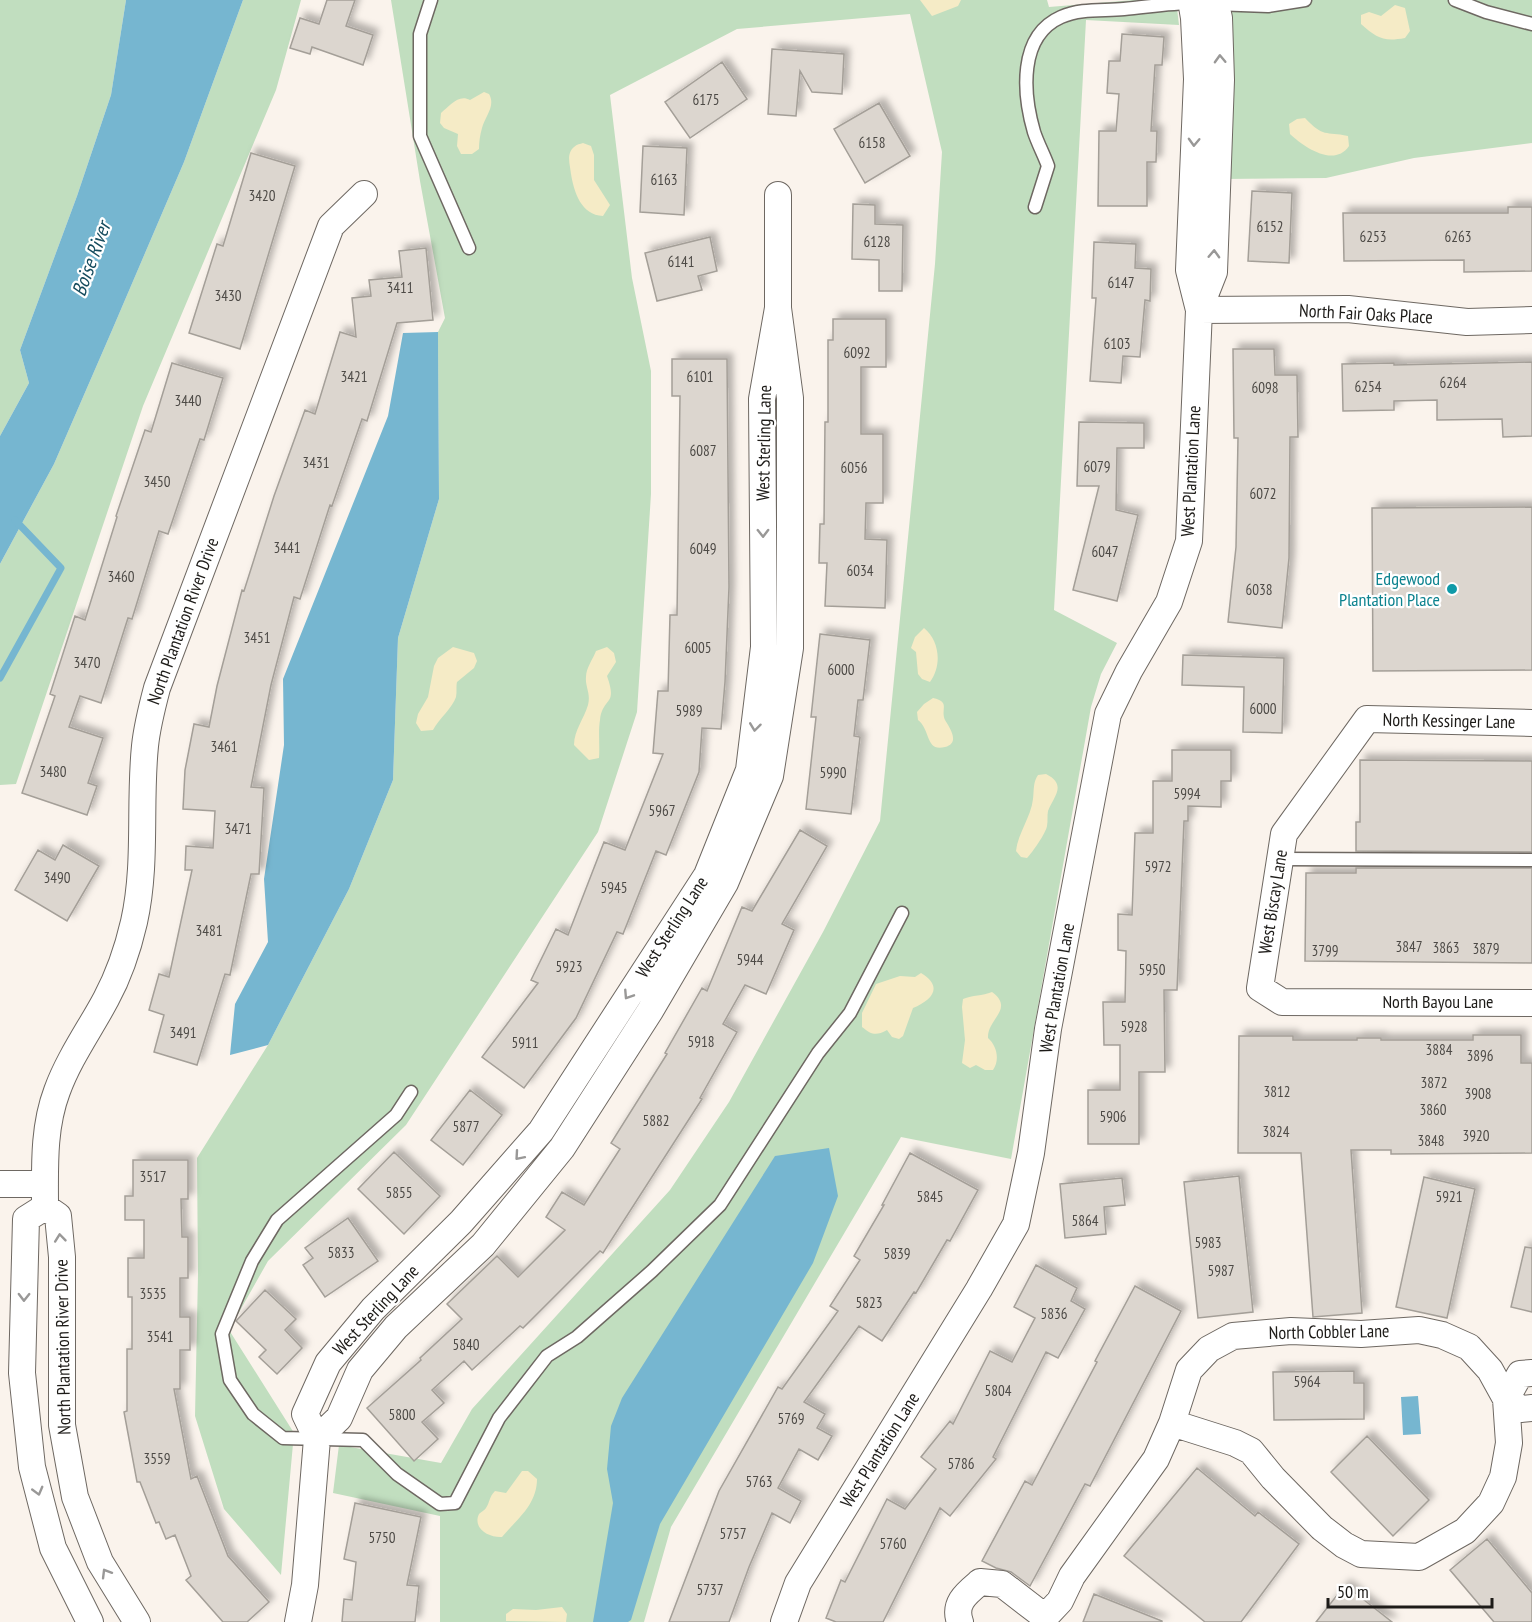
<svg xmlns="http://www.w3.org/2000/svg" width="1532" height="1622" font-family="'PT Sans Narrow',sans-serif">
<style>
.green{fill:#c1debf}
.sand{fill:#f5ebc6}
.water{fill:#76b6d0}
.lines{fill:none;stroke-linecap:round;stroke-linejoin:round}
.stream{stroke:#76b6d0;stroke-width:7}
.building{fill:#dcd6cf;stroke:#a49f98;stroke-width:1.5;filter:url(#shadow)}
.lane-casing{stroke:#6e6862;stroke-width:15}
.street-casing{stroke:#6e6862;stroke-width:28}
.lane{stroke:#fff;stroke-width:12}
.street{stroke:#fff;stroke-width:26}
.oneway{stroke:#999897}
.culture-dot{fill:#0f9aa8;stroke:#fff;stroke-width:2}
.labels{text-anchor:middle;stroke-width:4.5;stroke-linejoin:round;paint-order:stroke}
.number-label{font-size:15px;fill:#4d4a46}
.street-label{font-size:18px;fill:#1d1b18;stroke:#fff}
.culture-label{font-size:18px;fill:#0d838f;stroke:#fff;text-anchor:end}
.water-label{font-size:20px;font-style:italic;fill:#154c5e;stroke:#fff}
</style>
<defs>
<filter id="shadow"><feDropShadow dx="5.5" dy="-5.5" stdDeviation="3" flood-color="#0004"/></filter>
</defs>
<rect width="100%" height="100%" fill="#faf3ec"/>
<path class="green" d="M0 0H126L111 95 77 196 20 350 29 383 0 436Z
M243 0H301L276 90 143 406 16 784 0 785V564L54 464 113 328 184 162Z
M391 0H1047L1049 7 1134 0H1176L1179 25 1086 20 1054 610 1117 643 1101 674 1091 707 1011 1159 901 1137 671 1527 644 1622H440V1516L333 1493 339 1445 441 1463 472 1409 670 1190 729 1102 823 932 880 821 935 264 942 152 910 14 737 29 610 95 632 278 651 371V494L637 712 598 832 406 1125 268 1261 229 1330 294 1433 281 1575 224 1509 195 1416 198 1274 197 1158 268 1045 349 889 393 780 398 638 439 499 438 332 445 318 420 181Z
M1227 0H1532V143L1414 158 1326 178 1224 179Z"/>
<path class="sand" d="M920 0H961L958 6 932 16Z
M1395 5 1405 8 1410 31 1405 38C1383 42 1377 38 1361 24V15L1369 12 1381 16Z
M484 92 489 94C496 106 485 116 482 128 480 135 479 142 479 149L472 154H461L457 146 458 134 444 128 440 123 441 113C450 106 458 94 470 100Z
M1305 118C1324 138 1325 131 1348 136L1349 146C1334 168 1304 147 1290 134L1289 124 1297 119Z
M583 143 591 146 594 155V180L610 205 603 216C581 215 574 192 571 174 570 164 566 154 574 147 577 144 580 144 583 143Z
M924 628C940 641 942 666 930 682L922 679 918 674 916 652 911 648 915 637Z
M453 647 474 653 477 661 474 668 457 682C456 686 457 692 456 697 453 707 439 719 433 730L421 731 416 723 418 714 428 697 434 666 438 658Z
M607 647 614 653 616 662 607 676C618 707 603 696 600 720 598 732 600 745 599 758L589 760 574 745C574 730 584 719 588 705 591 693 585 687 586 677 586 668 593 659 596 651Z
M933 698C951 702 940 709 945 720 949 727 961 743 945 747 925 752 931 730 918 720L917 712 924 704Z
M1046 774C1068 785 1053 797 1048 811 1047 816 1048 821 1047 826 1046 833 1032 853 1027 858L1021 857 1016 851C1018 833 1031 817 1033 799 1034 790 1033 782 1038 775Z
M921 973C944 987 932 1000 913 1008L903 1036 899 1039 892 1037 887 1030C876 1036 872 1035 862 1027V1013L876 984 900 976 915 977Z
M992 992C1015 1009 987 1019 988 1038 997 1046 1000 1060 993 1070H985L976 1065 970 1068 962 1063 965 1040 962 1007 963 999C973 995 982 996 992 992Z
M522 1471H528L537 1479C537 1505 517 1519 502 1537 490 1538 472 1529 479 1514 481 1512 485 1510 486 1508 490 1502 489 1497 495 1491L506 1493Z
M562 1607 567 1614 566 1622 506 1621V1614L513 1609 536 1610Z"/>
<path class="water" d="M126 0H243L184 162 113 328 54 464 0 564V436L29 383 20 350 77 196 111 95Z
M438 332 439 499 398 638 393 780 349 889 268 1045 230 1055 235 1004 268 942 264 879 284 745 283 679 388 416 403 333Z
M829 1148 838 1196 813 1263 660 1524 631 1620 628 1622H593L613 1503 607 1469 611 1426 622 1398 775 1156Z
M1418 1396 1421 1434 1403 1435 1401 1397Z"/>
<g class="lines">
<path class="stream" d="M0 678 61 568 15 520"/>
</g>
<path class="building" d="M327 0H355L346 26 373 35 363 65 312 47 310 54 290 48 300 18 319 24Z
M1122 34 1164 37 1162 65H1155L1151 131H1157L1156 162H1147V206H1098L1099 131H1116L1119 94 1107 93 1109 61H1120Z
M772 49 844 54 842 94 812 92 800 71 796 116 768 114Z
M722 62 747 99 690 138 665 102Z
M879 103 910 156 865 183 834 129Z
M643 146 687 148 684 215 640 212Z
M251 153 295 166 240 349 189 333 217 244 223 246Z
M1252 191 1292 193 1289 263 1248 261Z
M853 204 875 205V224L903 225 902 291H879V260L852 259Z
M1508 207H1532V271L1464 272V260L1344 261 1343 213H1508Z
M710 237 717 271 698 276 702 290 657 301 645 253Z
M1094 242 1136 244 1135 268 1151 269 1150 301 1145 300 1140 357 1123 356 1121 383 1090 381 1096 298H1092Z
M426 248 433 320 397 323 367 421 362 419 332 506 330 505 300 599 294 597 271 685 251 787 264 788 259 874H251L230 975 225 974 197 1065 154 1052 164 1015 149 1010 159 974 169 977 192 870H185L186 846 213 848 215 811 183 809 185 770 194 724 209 727 217 686 242 590 244 591 274 496 305 410 315 414 340 332 356 337 352 298 371 296 369 280 402 277 399 251Z
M833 319H886V367H861V434H883V503H866L865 539 887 540 885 608 825 606 827 563H819L820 524H824L825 422H828V340H833Z
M1233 349H1274L1275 375H1297L1298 437H1290L1289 558 1282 628 1228 622 1236 547 1238 438H1234Z
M672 359H727L729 587 725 682 721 729 702 728 699 772 666 855 656 851 623 934 617 932 576 1018 524 1088 482 1057 538 983 531 980 556 929 568 935 604 842 625 850 663 754 653 753 658 691H668L670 615H677L680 396H672Z
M1532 362V436L1503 437 1502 419 1437 420V400L1394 401V410L1343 411 1342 364 1394 363V365Z
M172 363 223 378 204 440 200 439 168 534 159 531 132 619 128 618 101 703 80 696 69 727 103 738 88 783 97 786 87 815 22 793 55 696 50 694 75 616 85 620 117 517 116 516 145 430 151 432Z
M1079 422 1144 423V448H1117L1116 510 1138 515 1117 601 1073 590 1099 486H1077Z
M1532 507V670L1373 671 1372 508Z
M820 634 870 640 863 700H858L854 736 860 737 851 814 806 809 816 717H811Z
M1183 655 1284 658 1282 733 1243 732 1244 687 1182 685Z
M1172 750H1231V781H1221V807L1188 806V821H1184L1177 990H1164L1165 1072H1139V1144H1088V1090H1120V1045H1104L1103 1002H1125L1126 951 1118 950V914L1132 915 1135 833H1153V781H1172Z
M1360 760 1532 761V852L1356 851V822H1360Z
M800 830 827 846 782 924 794 930 766 994 745 985 723 1024 737 1032 700 1098 702 1099 603 1253 600 1251 523 1328 520 1326 472 1370 464 1361 432 1390 444 1403 422 1422 438 1439 414 1461 367 1408 421 1360 420 1358 462 1319 447 1304 497 1256 518 1277 565 1230 546 1217 562 1192 584 1205 620 1149 611 1143 667 1054 665 1053 702 988 707 991 742 907 752 911Z
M63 845 99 866 67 921 15 890 38 850 55 860Z
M1356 868H1532V963L1305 961 1306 873H1356Z
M1473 1035H1521V1063H1532V1153L1391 1154V1150H1351L1362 1313 1313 1317 1301 1153H1238L1239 1036H1293V1040H1357V1038H1381V1040H1473Z
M470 1090 502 1115 463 1165 431 1140Z
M394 1152 440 1196 404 1234 358 1189Z
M910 1153 978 1190 950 1241 947 1240 916 1293 914 1292 882 1341 859 1326 804 1402 825 1414 817 1428 832 1436 818 1460 799 1449 778 1488 801 1501 790 1523 772 1513 749 1567 729 1622H669L719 1491 778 1387 782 1389 838 1311 830 1306 860 1260 854 1256 884 1205H882Z
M133 1160H188V1199H181L182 1237H188V1278H180V1317H190V1350H180V1389H174L191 1479 197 1476 228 1556 269 1602 247 1622H223L186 1580 191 1576 175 1535 166 1539 159 1522 156 1523 140 1482H137L124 1412 127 1411V1349H132V1297H128V1258H144V1220H125V1196H133Z
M1239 1176 1253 1312 1198 1318 1184 1182Z
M1424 1177 1475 1189 1447 1318 1396 1307Z
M1122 1178 1125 1205 1104 1207 1106 1234 1065 1238 1060 1184Z
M348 1218 378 1261 325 1297 303 1265 313 1258 305 1248Z
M1525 1247 1532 1248V1312L1511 1307Z
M1036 1265 1077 1288 1071 1301 1085 1309 1058 1358 1046 1352 993 1457 996 1459 950 1516 940 1508 883 1622H836L826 1618 841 1580 845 1582 887 1499 905 1509 936 1469 921 1457 950 1421 953 1424 990 1351 1012 1362 1035 1318 1014 1307Z
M1135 1286 1181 1311 1090 1486 1085 1484 1030 1586 1011 1572 996 1568 982 1561 1025 1481 1032 1485 1097 1362 1095 1361Z
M265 1290 296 1319 285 1330 302 1348 277 1374 259 1357 266 1350 236 1321Z
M1354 1371V1383H1364V1419L1274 1420 1273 1372Z
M1367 1436 1429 1500 1393 1536 1331 1472Z
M1197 1468 1255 1516 1258 1512 1299 1544 1241 1622H1205L1124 1556Z
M355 1503 421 1517 407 1585 419 1586 415 1622H342L344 1599 352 1600 356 1562 344 1559Z
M1487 1539 1532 1593V1622H1494L1450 1570Z
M1345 1585 1392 1622H1316Z
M1094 1594 1162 1621V1622H1083Z"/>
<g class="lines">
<defs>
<path id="lane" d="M431 0 420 34V136L469 248
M1455 0 1486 12 1532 24
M1214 4 1268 6 1305 0
M1035 207 1048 166C1044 155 1038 144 1034 132 1023 94 1018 36 1061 17 1081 8 1103 11 1124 9 1147 7 1170 3 1193 3
M1280 859 1532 860
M411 1092 396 1115 277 1220 252 1261 222 1334 230 1380 253 1414 283 1438 363 1440 397 1474 440 1504 455 1503 499 1418 547 1356 577 1337 652 1271 720 1205 818 1053 850 1013 902 913"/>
<path id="street" d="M778 308 762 399 764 647 749 770 707 875 541 1131 461 1222 373 1309 328 1363 305 1414 317 1439 339 1418 360 1370 396 1327 483 1245 562 1148 650 1011 725 883 770 776 790 648V398L778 308V195
M1199 310 1348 309 1467 322 1532 320
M1199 310 1214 272 1221 80 1219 18 1215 0
M1532 723 1367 719 1284 834 1260 988 1282 1002 1532 1003
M0 1184H45
M45 1207C45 1168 43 1128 57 1091 69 1058 90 1029 106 999 119 975 128 948 134 922 147 864 139 804 145 746 147 726 152 707 157 688L331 226 364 194
M45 1207 58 1216 62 1257V1425L75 1497 100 1562 137 1622
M45 1207 26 1219 22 1373 32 1467 53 1548 90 1622
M1532 1373 1520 1374 1506 1399 1521 1409 1532 1408
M1045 1617 1060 1601 1072 1576 1156 1459 1172 1423 1189 1370 1209 1349 1233 1336 1291 1331 1361 1334 1419 1330 1442 1335 1469 1347 1490 1370 1506 1399 1509 1443 1503 1477 1491 1503 1465 1531 1419 1557 1361 1554 1344 1545 1322 1528 1273 1478 1251 1451 1235 1443 1172 1423
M298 1622 305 1585 317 1439
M784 1622 798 1583 979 1289 1016 1224 1031 1153 1048 1029 1108 714 1129 671 1169 602 1189 541 1199 310 1189 270 1197 79 1194 18 1191 0
M960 1622C953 1603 967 1593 980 1582L1002 1584 1045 1617 1043 1622"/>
</defs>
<use href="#lane" class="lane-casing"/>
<use href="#street" class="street-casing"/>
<use href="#lane" class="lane"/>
<use href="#street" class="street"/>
</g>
<defs><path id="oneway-chevron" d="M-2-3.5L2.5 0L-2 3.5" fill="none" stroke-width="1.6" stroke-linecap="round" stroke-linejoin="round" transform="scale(1.5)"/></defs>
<g class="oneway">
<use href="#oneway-chevron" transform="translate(1220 59) rotate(-92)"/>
<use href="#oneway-chevron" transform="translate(1194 142) rotate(92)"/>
<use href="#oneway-chevron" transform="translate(1214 254) rotate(-88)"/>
<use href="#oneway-chevron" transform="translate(763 533) rotate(89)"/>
<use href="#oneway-chevron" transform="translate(755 727) rotate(97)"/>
<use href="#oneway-chevron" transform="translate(628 995) rotate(123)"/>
<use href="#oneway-chevron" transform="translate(519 1156) rotate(131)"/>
<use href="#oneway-chevron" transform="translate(60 1238) rotate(-96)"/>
<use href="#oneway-chevron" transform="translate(24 1297) rotate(91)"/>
<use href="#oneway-chevron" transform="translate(38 1491) rotate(75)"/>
<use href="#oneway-chevron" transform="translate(106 1573) rotate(-121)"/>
</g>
<circle class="culture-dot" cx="1452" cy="589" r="6"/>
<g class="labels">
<g class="number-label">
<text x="706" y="105">6175</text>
<text x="872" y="148">6158</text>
<text x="664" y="185">6163</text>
<text x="262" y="201">3420</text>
<text x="1270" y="232">6152</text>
<text x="1373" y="242">6253</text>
<text x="1458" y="242">6263</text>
<text x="877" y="247">6128</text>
<text x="681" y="267">6141</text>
<text x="1121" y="288">6147</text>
<text x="400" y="293">3411</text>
<text x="228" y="301">3430</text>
<text x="1117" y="349">6103</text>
<text x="857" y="358">6092</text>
<text x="354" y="382">3421</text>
<text x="700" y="382">6101</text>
<text x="1453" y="388">6264</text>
<text x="1368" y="392">6254</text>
<text x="1265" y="393">6098</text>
<text x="188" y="406">3440</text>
<text x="703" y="456">6087</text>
<text x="316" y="468">3431</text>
<text x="1097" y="472">6079</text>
<text x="854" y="473">6056</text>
<text x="157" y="487">3450</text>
<text x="1263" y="499">6072</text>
<text x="287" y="553">3441</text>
<text x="703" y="554">6049</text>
<text x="1105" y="557">6047</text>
<text x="860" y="576">6034</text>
<text x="121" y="582">3460</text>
<text x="1259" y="595">6038</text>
<text x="257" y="643">3451</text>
<text x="698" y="653">6005</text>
<text x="87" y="668">3470</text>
<text x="841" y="675">6000</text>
<text x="1263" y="714">6000</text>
<text x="689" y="716">5989</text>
<text x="224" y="752">3461</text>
<text x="53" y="777">3480</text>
<text x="833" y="778">5990</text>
<text x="1187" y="799">5994</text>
<text x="662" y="816">5967</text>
<text x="238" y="834">3471</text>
<text x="1158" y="872">5972</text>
<text x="57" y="883">3490</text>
<text x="614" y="893">5945</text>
<text x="209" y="936">3481</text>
<text x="1409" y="952">3847</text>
<text x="1446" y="953">3863</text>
<text x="1486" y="954">3879</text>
<text x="1325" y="956">3799</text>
<text x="750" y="965">5944</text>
<text x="569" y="972">5923</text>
<text x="1152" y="975">5950</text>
<text x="1134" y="1032">5928</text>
<text x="183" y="1038">3491</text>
<text x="701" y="1047">5918</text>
<text x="525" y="1048">5911</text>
<text x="1439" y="1055">3884</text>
<text x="1480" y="1061">3896</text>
<text x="1434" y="1088">3872</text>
<text x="1277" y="1097">3812</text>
<text x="1478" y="1099">3908</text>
<text x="1433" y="1115">3860</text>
<text x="1113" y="1122">5906</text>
<text x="656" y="1126">5882</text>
<text x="466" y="1132">5877</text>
<text x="1276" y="1137">3824</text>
<text x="1476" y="1141">3920</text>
<text x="1431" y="1146">3848</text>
<text x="153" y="1182">3517</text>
<text x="399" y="1198">5855</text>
<text x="930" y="1202">5845</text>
<text x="1449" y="1202">5921</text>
<text x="1085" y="1226">5864</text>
<text x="1208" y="1248">5983</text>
<text x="341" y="1258">5833</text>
<text x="897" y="1259">5839</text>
<text x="1221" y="1276">5987</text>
<text x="153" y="1299">3535</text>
<text x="869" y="1308">5823</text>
<text x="1054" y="1319">5836</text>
<text x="160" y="1342">3541</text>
<text x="466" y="1350">5840</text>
<text x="1307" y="1387">5964</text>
<text x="998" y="1396">5804</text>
<text x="402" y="1420">5800</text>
<text x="791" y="1424">5769</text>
<text x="157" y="1464">3559</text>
<text x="961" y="1469">5786</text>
<text x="759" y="1487">5763</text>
<text x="733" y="1539">5757</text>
<text x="382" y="1543">5750</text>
<text x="893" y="1549">5760</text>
<text x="710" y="1595">5737</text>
</g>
<g class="street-label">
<text transform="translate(1366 314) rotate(3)" y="6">North Fair Oaks Place</text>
<text transform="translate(764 443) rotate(-89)" y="6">West Sterling Lane</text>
<text transform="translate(1191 471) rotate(-87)" y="6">West Plantation Lane</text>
<text transform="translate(183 621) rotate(-70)" y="6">North Plantation River Drive</text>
<text transform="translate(1449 721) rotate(1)" y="6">North Kessinger Lane</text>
<text transform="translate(1273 902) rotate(-81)" y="6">West Biscay Lane</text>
<text transform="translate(672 927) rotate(-57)" y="6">West Sterling Lane</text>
<text transform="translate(1057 988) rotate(-80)" y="6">West Plantation Lane</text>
<text x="1438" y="1008">North Bayou Lane</text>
<text transform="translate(376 1310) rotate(-47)" y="6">West Sterling Lane</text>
<text transform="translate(1329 1332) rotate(-1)" y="6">North Cobbler Lane</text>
<text transform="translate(63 1347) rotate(-91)" y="6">North Plantation River Drive</text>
<text transform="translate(880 1450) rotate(-58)" y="6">West Plantation Lane</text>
</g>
<g class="culture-label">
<text x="1440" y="585">Edgewood<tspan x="1440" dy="21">Plantation Place</tspan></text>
</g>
<g class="water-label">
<text transform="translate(91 259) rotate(-70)" y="7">Boise River</text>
</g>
</g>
<path d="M1328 1598v9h164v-9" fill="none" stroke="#1d1b18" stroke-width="3"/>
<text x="1337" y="1598" font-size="18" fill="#1d1b18" stroke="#ffffff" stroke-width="4.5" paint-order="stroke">50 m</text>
</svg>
